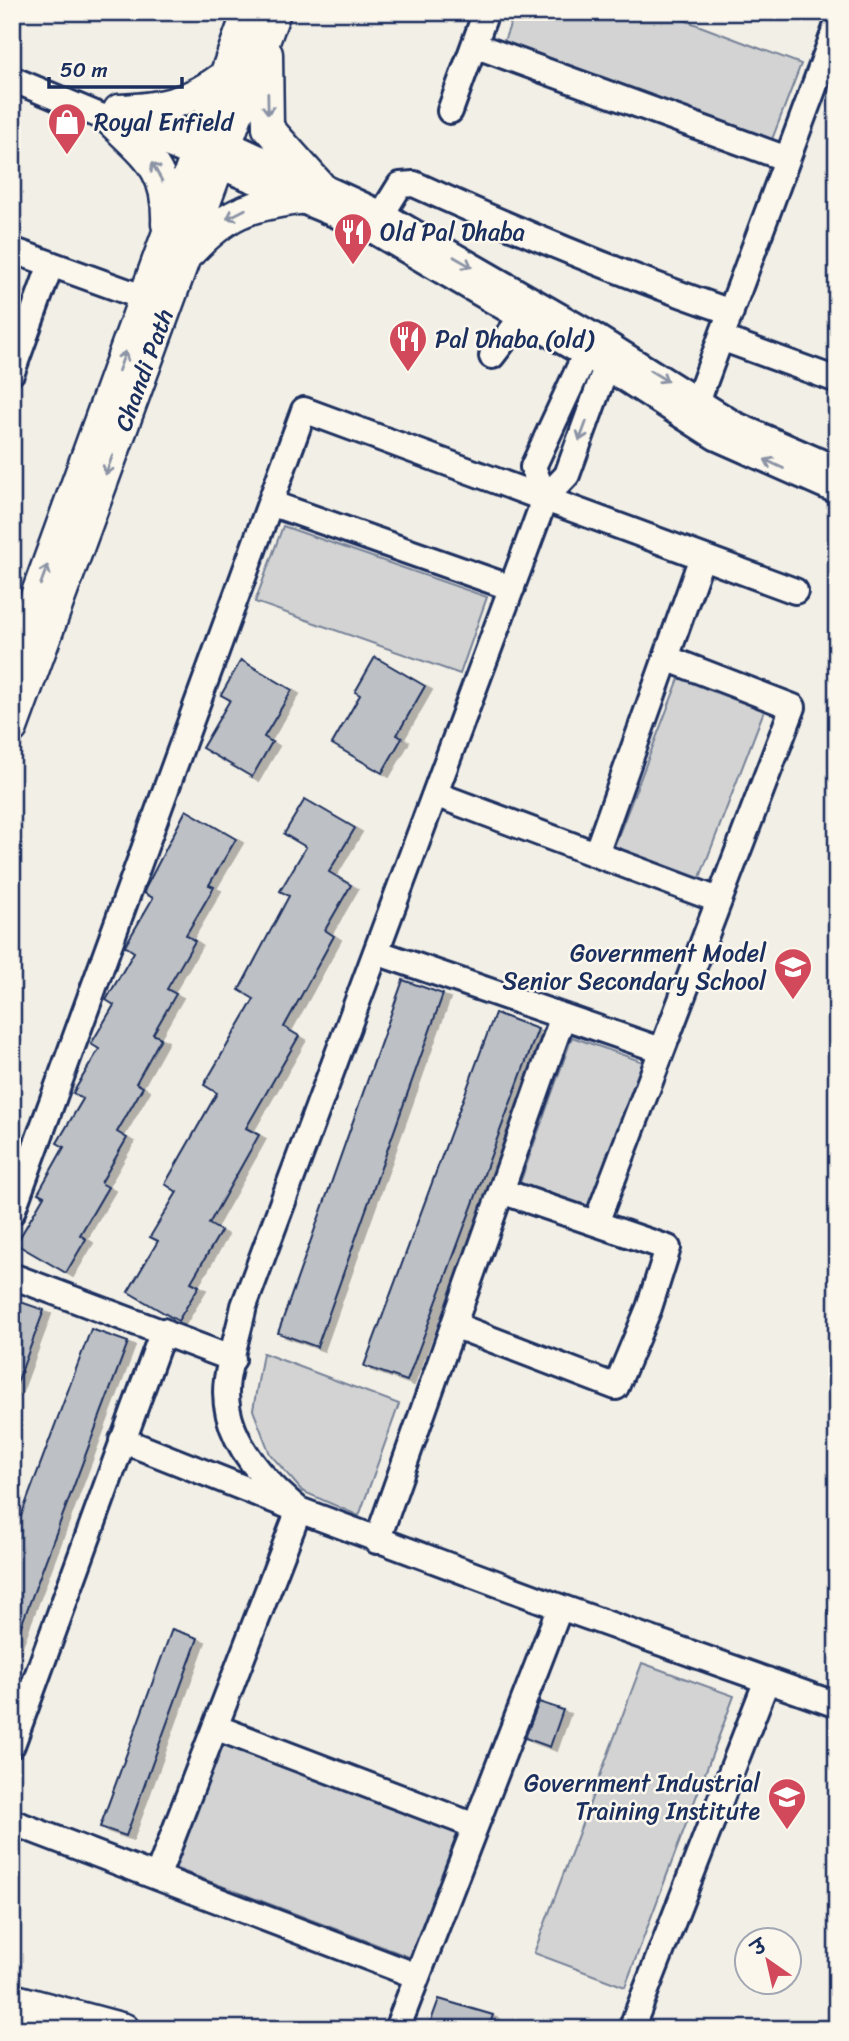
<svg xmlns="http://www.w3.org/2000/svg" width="849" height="2041" font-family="Sriracha,'Playpen Sans Deva',sans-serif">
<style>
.green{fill:#d2d3d2;stroke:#768198;stroke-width:2}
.building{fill:#bdc0c4;stroke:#1b2f5e;stroke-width:2;filter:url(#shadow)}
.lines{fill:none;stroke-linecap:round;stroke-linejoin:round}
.minor-casing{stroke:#1b2f5e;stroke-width:30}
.major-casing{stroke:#1b2f5e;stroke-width:35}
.minor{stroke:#fbf7ec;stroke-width:24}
.major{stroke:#fbf7ec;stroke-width:30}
.oneway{stroke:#8b93a5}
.labels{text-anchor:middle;stroke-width:5;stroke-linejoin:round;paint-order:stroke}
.poi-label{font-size:24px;fill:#1b2f5e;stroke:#fbf7ec;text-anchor:start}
.street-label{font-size:24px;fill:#1b2f5e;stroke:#fbf7ec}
</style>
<defs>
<filter id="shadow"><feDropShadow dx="7" dy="4" stdDeviation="0" flood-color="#0004"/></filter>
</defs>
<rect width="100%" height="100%" fill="#f2efe6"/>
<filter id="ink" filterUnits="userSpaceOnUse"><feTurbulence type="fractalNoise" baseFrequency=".0143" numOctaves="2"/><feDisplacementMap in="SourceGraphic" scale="14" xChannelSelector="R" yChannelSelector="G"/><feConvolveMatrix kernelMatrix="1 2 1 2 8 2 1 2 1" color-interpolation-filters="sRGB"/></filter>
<g filter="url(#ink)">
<path class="green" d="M515 12H663L801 64 771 142 504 41Z
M283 526 487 597 460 674 255 602Z
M680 676 765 708 699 880 614 847Z
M572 1037 646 1063 593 1209 520 1183Z
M263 1353 399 1404 359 1516 302 1491 270 1454 253 1410Z
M642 1663 734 1696 625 1987 534 1953Z
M218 1740 460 1832 412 1958 169 1866Z"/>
<path class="building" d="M375 657 425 686 397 735 402 738 382 773 332 744 360 695 355 692Z
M241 660 292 690 264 737 272 742 252 777 202 748 230 700 221 695Z
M305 799 355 828 329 872 351 885 325 930 334 936 284 1027 299 1036 246 1128 259 1135 209 1224 221 1231 191 1282 199 1286 178 1321 128 1292 158 1241 150 1237 177 1192 165 1184 217 1093 204 1085 254 999 239 990 289 896 280 891 306 847 284 834Z
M186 810 236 839 209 885 214 887 186 935 195 941 167 989 176 994 153 1034 161 1038 136 1083 143 1087 117 1132 127 1138 101 1183 108 1187 80 1235 86 1239 66 1273 16 1244 44 1196 38 1193 64 1147 57 1143 83 1099 73 1093 99 1049 91 1044 114 1005 106 1000 134 952 125 946 153 898 144 893 145 889Z
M403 980 443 994 317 1347 278 1333Z
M495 1013 538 1029 407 1381 364 1366Z
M12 1299 44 1310 14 1391H12Z
M91 1329 128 1342 12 1650V1540Z
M172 1629 198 1638 126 1836 100 1827Z
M539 1702 563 1710 550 1747 525 1738Z
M439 1999 493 2015 488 2029H428Z"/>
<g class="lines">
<defs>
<path id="minor" d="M474 45 787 159
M12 79 372 230 606 367 715 437 837 491
M450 111 486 12
M144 118 227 143 382 214 594 336 734 424 837 469
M374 227 400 185 414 184C518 231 622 275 731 312
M12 250 145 298
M721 338 837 380
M613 348 567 475 545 498 244 1306C239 1330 231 1355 227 1379 219 1434 261 1479 299 1510L560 1607 837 1705
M492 356 522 317 528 304
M12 372 51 264
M693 413 837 25
M545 498 533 467 591 342
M270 503 512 588
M435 794 718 900
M596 854 702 557
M376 952 661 1050
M12 1212 304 410 795 591
M596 1223 793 707 666 658
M12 1276 233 1359
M454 1325 616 1387 649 1308 668 1248 501 1191
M122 1440 299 1510 157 1877
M377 1541 562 1019
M215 1727 475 1826
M12 1745 163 1331
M12 1822 417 1976
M397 2029 560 1607
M631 2029 767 1680"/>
<path id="major" d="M267 54 268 128 319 185
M119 110C165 108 188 103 226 75
M109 119C146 156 169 168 167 224
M190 252C229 212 245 207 299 199
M12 662 248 12
M12 728 275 12
M12 1999 124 2029
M12 2021 41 2029"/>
</defs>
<use href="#minor" class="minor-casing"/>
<use href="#major" class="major-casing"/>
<use href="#minor" class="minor"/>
<use href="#major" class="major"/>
</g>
<defs><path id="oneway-shaft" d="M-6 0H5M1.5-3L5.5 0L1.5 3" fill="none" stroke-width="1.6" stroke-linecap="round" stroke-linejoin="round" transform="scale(1.75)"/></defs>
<g class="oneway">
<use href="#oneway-shaft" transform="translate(268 104) rotate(89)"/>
<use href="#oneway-shaft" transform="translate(157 172) rotate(-119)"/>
<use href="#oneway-shaft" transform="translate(236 214) rotate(153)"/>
<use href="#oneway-shaft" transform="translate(463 262) rotate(30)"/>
<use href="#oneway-shaft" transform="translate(122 361) rotate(-70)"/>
<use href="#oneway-shaft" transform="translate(659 376) rotate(31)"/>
<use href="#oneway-shaft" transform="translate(583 431) rotate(110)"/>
<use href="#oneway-shaft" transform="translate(774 464) rotate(-155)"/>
<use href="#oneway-shaft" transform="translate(109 465) rotate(110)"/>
<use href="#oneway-shaft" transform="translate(44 575) rotate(-70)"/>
</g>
</g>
<defs>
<symbol id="shop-pin" viewBox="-11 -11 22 30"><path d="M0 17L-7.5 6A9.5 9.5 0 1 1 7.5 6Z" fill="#d1495b" stroke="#fbf7ec"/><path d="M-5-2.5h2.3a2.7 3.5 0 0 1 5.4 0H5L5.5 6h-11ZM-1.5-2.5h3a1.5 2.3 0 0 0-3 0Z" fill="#fff"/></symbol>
<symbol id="restaurant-pin" viewBox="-11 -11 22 30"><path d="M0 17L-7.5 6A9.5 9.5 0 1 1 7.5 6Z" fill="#d1495b" stroke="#fbf7ec"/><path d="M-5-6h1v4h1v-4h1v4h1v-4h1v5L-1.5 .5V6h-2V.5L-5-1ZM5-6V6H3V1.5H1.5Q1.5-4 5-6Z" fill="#fff"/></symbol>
<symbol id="school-pin" viewBox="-11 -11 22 30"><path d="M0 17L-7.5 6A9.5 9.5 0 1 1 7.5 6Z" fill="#d1495b" stroke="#fbf7ec"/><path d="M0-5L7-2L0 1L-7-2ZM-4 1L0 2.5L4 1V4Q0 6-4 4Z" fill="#fff"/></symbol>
<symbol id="university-pin" viewBox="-11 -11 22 30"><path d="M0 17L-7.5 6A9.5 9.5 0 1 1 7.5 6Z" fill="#d1495b" stroke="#fbf7ec"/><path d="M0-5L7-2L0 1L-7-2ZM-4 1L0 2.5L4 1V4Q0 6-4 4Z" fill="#fff"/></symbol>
</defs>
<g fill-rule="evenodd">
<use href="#shop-pin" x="45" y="100" width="44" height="60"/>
<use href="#restaurant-pin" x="331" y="210" width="44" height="60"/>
<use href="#restaurant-pin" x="386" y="317" width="44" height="60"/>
<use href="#school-pin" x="771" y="945" width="44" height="60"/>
<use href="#university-pin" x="765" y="1775" width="44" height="60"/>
</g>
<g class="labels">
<g class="poi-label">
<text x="94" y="130">Royal Enfield</text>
<text x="380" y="240">Old Pal Dhaba</text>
<text x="435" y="347">Pal Dhaba (old)</text>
<text x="766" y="961" text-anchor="end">Government Model<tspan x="766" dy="28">Senior Secondary School</tspan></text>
<text x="760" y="1791" text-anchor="end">Government Industrial<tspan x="760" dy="28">Training Institute</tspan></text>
</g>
<g class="street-label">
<text transform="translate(144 370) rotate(-70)" y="8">Chandi Path</text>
</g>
</g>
<rect width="849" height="2041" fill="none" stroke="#fbf7ec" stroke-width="42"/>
<rect x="21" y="21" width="807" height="1999" fill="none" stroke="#1b2f5e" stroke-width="2.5" filter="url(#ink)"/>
<g transform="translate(768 1961) rotate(326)"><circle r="33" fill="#fbf7ec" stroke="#a1a7b3" stroke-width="2"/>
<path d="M0-5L12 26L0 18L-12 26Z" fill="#d1495b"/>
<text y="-10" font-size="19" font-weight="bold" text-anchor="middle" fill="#1b2f5e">उ</text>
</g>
<path d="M49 77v10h133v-10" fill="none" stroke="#1b2f5e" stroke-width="3.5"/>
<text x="60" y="77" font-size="21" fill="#1b2f5e" stroke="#fbf7ec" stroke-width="5" paint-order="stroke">50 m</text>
</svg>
